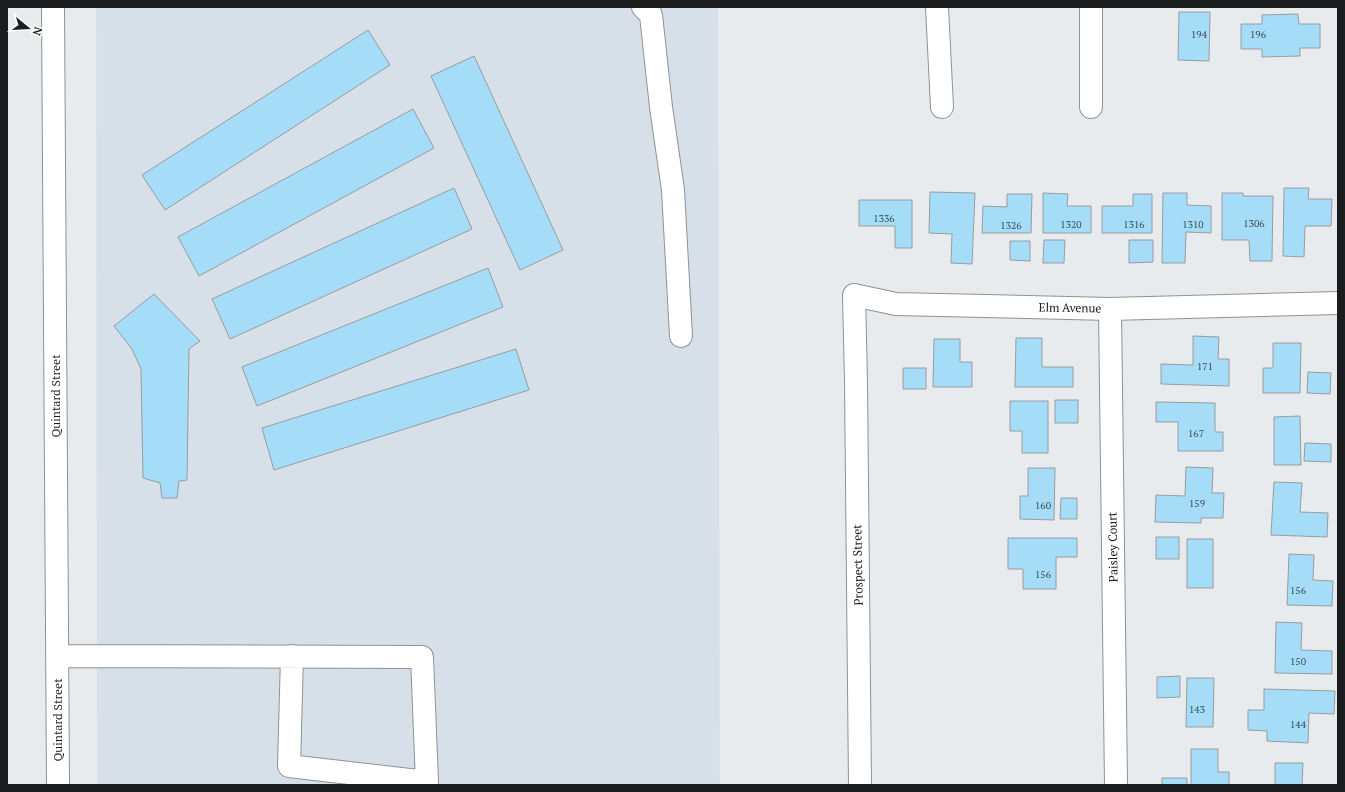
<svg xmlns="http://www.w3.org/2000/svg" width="1345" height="792" font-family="'PT Serif',serif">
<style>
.built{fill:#d7e0e9}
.building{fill:#a5ddf8;stroke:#989c9e}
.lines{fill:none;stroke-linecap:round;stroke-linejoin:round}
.minor-casing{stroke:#8f9295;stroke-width:24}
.minor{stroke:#fff;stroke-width:22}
.labels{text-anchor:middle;stroke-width:3.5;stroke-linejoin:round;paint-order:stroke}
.number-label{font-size:10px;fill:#3d4c54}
.street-label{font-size:12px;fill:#1a1c1d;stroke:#fff}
</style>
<rect width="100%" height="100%" fill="#e7ebee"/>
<path class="built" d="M96 7H718L720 785H97Z"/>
<path class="building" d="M1179 12H1210L1209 61 1178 60Z
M1298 14 1299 24H1320V48H1300V56L1262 57V49H1241V24H1262V15Z
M368 30 390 65 165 210 142 175Z
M474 56 563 250 520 270 431 76Z
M413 109 434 148 199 276 178 237Z
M454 188 472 229 230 339 212 299Z
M1284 188H1309L1308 199H1332L1331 226H1305L1304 257 1283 256Z
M930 192 975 193 972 264 951 263 952 234 929 233Z
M1043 193 1068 194 1067 206H1091V233H1043Z
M1163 193H1187V205L1211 206V233L1186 232 1185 263H1162Z
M1222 193H1243V196H1273L1272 261H1250L1249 240H1222Z
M1007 194H1032L1031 233H982L983 206 1007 207Z
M1133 194H1152V233H1102V206H1133Z
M859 200H912V248H895V226H859Z
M1044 240H1065L1064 263H1043Z
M1129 240H1153V262L1129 263Z
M1010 241H1030V261L1010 260Z
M488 268 503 307 257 406 242 367Z
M154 294 200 341 189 349 187 480 179 481 177 498H162L160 483 143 478 141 369 132 349 114 326Z
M1193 336 1219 337 1218 359H1229V386L1161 384V364L1193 365Z
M1016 338H1042V367H1073V387H1015Z
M934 339H960V362H972V387H933Z
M1273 343H1301L1300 393H1263V368H1273Z
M516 349 529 390 274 470 262 428Z
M903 368H926V389H903Z
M1308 372 1331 373 1330 394 1307 393Z
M1055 400H1078V423H1055Z
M1010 401H1048V453H1022V431H1010Z
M1156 402 1215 403V432H1223V451H1178V422H1156Z
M1300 416 1301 465H1274V417Z
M1305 443 1331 444V462L1304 461Z
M1186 467 1213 468 1212 493H1224L1223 518H1201V523L1155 522 1156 495 1185 496Z
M1028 468H1055L1054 520 1020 519V496H1028Z
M1274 482 1302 483 1300 512 1328 513 1327 537 1271 535Z
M1061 498H1077V519H1060Z
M1156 537H1179V559H1156Z
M1008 538H1077V557H1056V589H1023V569H1008Z
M1187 539H1213V588H1187Z
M1289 554 1314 555 1313 580 1333 581 1332 606 1287 605Z
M1276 622 1302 623 1301 650 1332 651V674L1275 673Z
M1180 676V697L1157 698V677Z
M1187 678H1214L1213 727H1186Z
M1264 689 1335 691 1334 714 1309 713 1308 743 1267 741V731L1248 730V710H1264Z
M1191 749H1218V772H1229V785H1191Z
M1275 763H1303L1302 785H1275Z
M1162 778H1187V785H1162Z"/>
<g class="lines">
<defs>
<path id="minor" d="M53 7 58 785
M643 7 651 15 661 107 673 190 681 336
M937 7 942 107
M1091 7V107
M1110 309 1116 785
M57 656 422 657 427 782 289 766 292 656
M860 785 856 382 854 295 896 304 1110 309 1338 303"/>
</defs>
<use href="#minor" class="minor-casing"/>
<use href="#minor" class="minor"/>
</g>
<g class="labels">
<g class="number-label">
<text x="1199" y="38">194</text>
<text x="1258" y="38">196</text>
<text x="884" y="222">1336</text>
<text x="1254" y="227">1306</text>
<text x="1071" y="228">1320</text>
<text x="1134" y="228">1316</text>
<text x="1193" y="228">1310</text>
<text x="1011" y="229">1326</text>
<text x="1205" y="370">171</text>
<text x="1196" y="437">167</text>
<text x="1197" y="507">159</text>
<text x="1043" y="509">160</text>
<text x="1043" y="578">156</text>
<text x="1298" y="594">156</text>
<text x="1298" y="665">150</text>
<text x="1197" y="713">143</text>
<text x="1298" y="728">144</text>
</g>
<g class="street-label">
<text transform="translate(1070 308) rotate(1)" y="4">Elm Avenue</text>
<text transform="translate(56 396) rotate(-90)" y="4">Quintard Street</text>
<text transform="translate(1113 547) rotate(-91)" y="4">Paisley Court</text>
<text transform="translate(858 565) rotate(-91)" y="4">Prospect Street</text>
<text transform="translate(58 720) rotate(-90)" y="4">Quintard Street</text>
</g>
</g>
<rect width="1345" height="792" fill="none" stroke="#1a1c1d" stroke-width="16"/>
<g transform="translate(28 28) rotate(108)" stroke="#ffffff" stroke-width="3" paint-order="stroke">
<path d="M0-3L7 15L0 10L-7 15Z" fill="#1a1c1d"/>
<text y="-6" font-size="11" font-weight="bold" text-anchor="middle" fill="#1a1c1d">N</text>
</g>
</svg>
